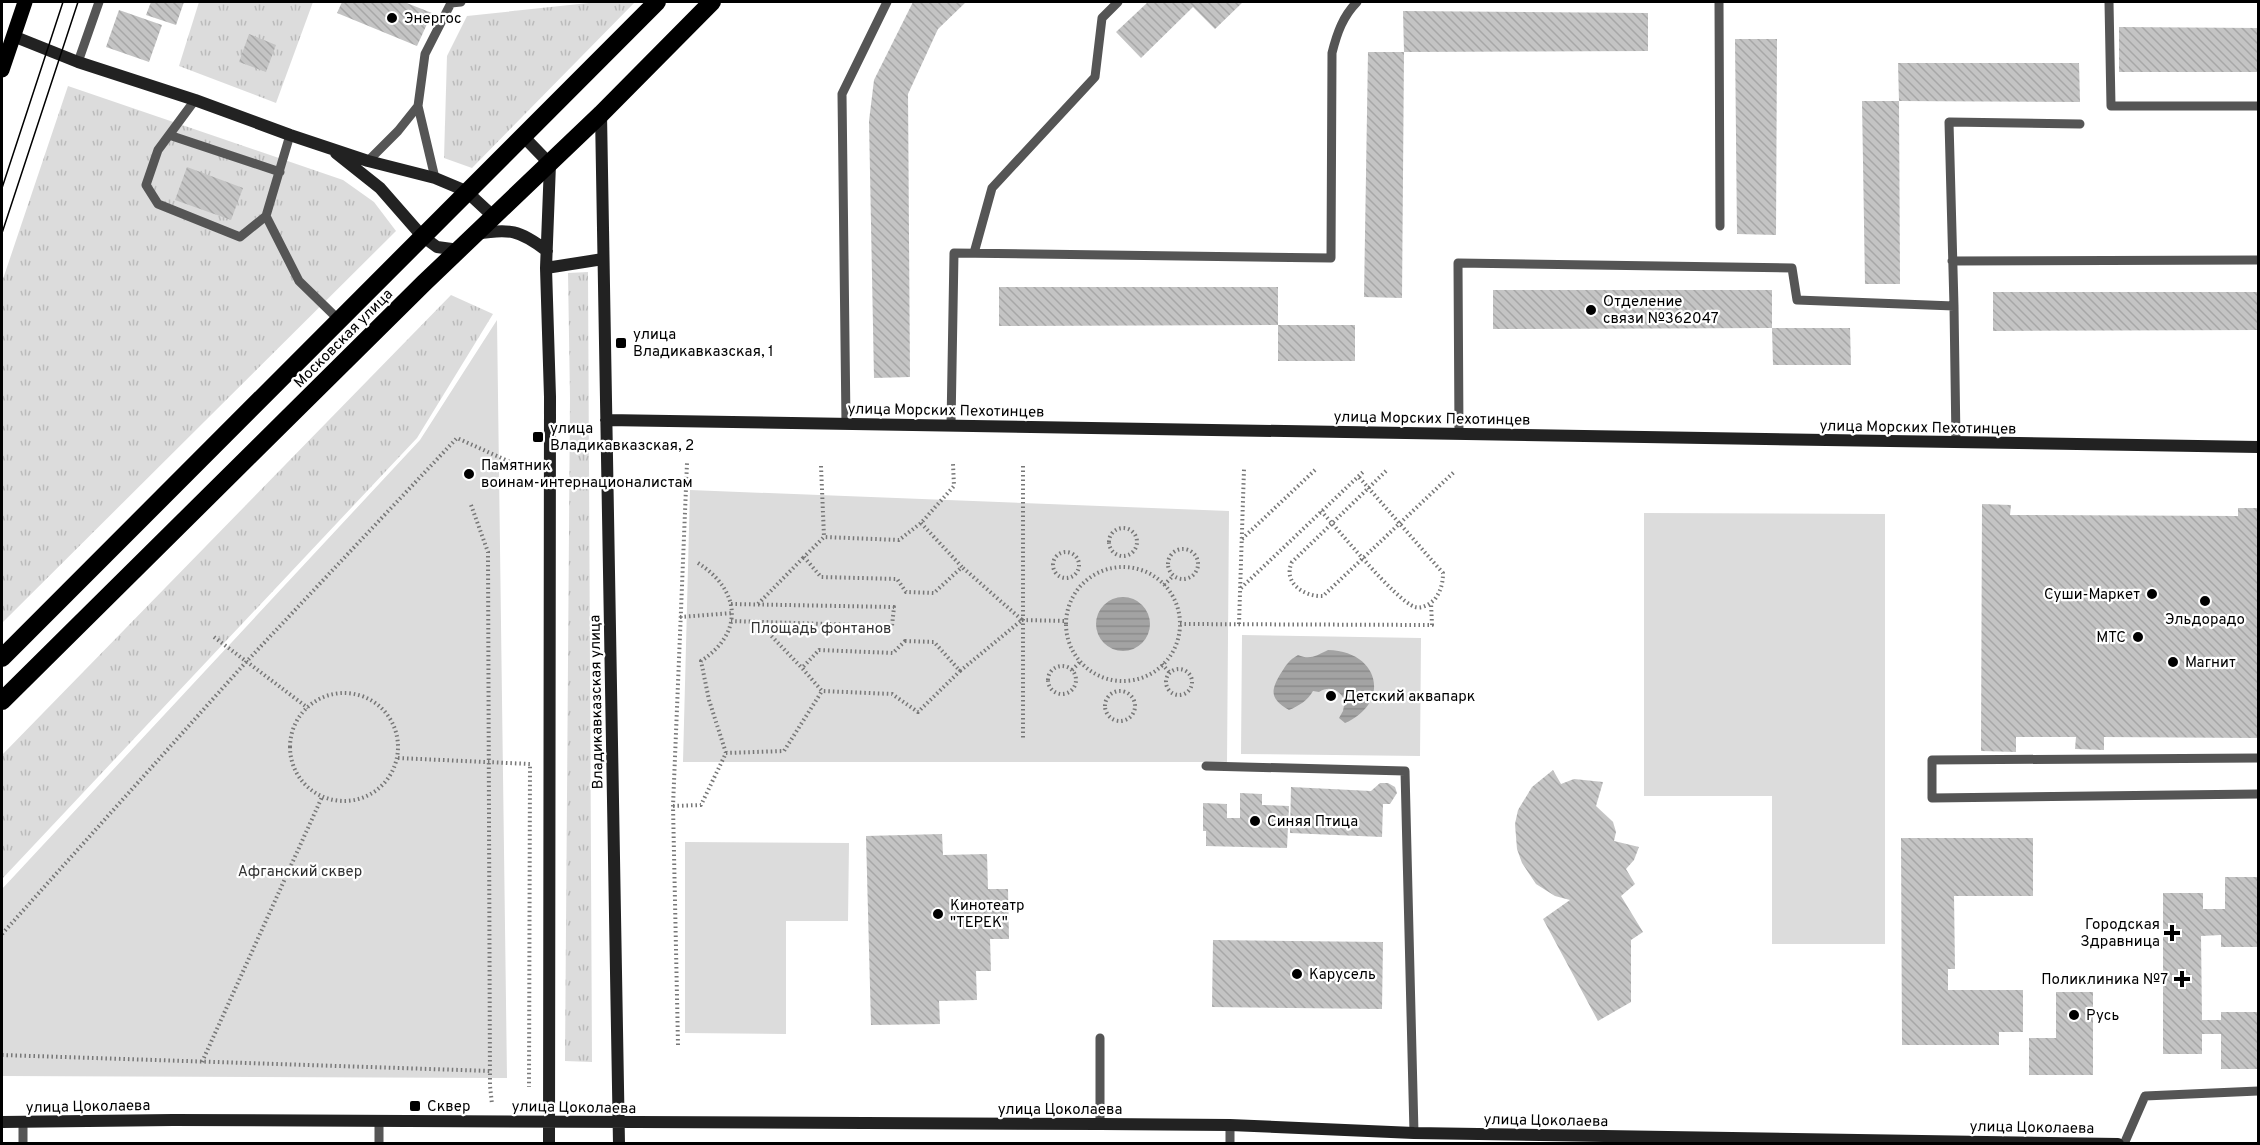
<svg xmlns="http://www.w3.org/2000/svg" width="2260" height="1145" font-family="Overpass,sans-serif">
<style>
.grass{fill:url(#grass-tufts)}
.park{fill:#dcdcdc}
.water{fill:url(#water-rules)}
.building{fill:url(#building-back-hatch)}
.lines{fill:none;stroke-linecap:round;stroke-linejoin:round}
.path{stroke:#777;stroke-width:4;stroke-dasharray:1.5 3;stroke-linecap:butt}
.lane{stroke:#555;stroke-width:9}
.secondary{stroke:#222;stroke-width:12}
.primary{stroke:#000;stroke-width:15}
.highway{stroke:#000;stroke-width:18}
.tram{stroke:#000;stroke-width:1.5}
.poi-dot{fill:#000;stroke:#fff;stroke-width:2}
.labels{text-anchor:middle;stroke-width:4.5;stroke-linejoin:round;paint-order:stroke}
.poi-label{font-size:15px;fill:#000;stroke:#fff;text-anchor:start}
.street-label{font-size:15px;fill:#000;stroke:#fff}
.park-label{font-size:15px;fill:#333;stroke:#fff}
</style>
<defs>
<pattern id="grass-tufts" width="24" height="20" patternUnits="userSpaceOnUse" patternTransform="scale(1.5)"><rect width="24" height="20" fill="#dcdcdc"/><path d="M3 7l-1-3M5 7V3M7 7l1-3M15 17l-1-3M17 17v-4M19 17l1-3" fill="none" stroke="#bbb"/></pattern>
<pattern id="water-rules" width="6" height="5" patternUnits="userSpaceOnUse" patternTransform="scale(1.5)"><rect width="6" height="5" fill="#a3a3a3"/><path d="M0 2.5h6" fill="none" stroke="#8b8b8b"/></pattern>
<pattern id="building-back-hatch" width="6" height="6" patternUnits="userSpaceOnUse" patternTransform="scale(1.5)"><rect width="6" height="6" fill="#c4c4c4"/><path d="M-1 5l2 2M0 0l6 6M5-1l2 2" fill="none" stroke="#a7a7a7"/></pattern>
</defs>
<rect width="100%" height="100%" fill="#fff"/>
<path class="grass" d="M199 2H313L276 103 179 66Z
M598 2H635L472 168 444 158 447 56 467 16Z
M68 86 343 180 374 202 396 231 2 623V282Z
M588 272 592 1062 565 1061 570 398 568 273Z
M451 295 493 314 417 438 2 879V755Z"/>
<path class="park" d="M497 320 507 1078 2 1076V889L420 440Z
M690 490 1229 511 1227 762H683Z
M1644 513 1885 514V944H1772V796H1644Z
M1242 635 1421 638 1420 756 1241 754Z
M685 842 849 843 848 921H786V1034L685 1033Z"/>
<path class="water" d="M1096 624a27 27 0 1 1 54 0a27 27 0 1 1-54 0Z
M1328 650C1379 651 1392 702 1345 723L1339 718 1343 711 1345 700C1339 690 1330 685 1319 692L1313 691C1308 700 1299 706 1289 710 1270 699 1270 691 1281 673 1286 665 1289 660 1298 655 1310 660 1316 656 1328 650Z"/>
<path class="building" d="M151 2H184L176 25 146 15Z
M342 2H404L432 13 417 46 337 13Z
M913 2H966L938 29 908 94 910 377 874 378 869 121 874 80Z
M1148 2H1243L1215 29 1193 7 1141 58 1116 32Z
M119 10 162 25 149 62 106 47Z
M1403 11 1648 13V51L1404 52Z
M2119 27 2258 28V72H2119Z
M249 34 276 45 266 72 239 62Z
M1735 39H1777L1776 235 1737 234Z
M1368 52H1404L1402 298 1364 297Z
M1898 63H2079L2080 102 1899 101Z
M1862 101H1899L1900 284H1865Z
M187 167 243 188 231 220 175 200Z
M999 287H1278V325L999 326Z
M1493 290H1772V328L1493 329Z
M1993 292H2258V330L1993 331Z
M1278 325H1355V361H1278Z
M1772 328H1850L1851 365H1773Z
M1982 504 2011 505 2010 515 2238 516V508H2258V738L2104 737V750L2075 749 2076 737H2016V752L1981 751Z
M1553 770 1561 784 1574 779 1603 782 1596 806 1613 822 1616 832 1614 841 1639 847 1634 860 1626 869 1635 884 1621 896 1643 932 1631 940V1002L1598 1021 1543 919 1570 900 1555 896 1536 884 1522 863 1517 849 1515 824 1518 810 1532 787Z
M1380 783H1388L1395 787 1397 793 1390 804H1383L1382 837 1290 833 1291 787 1371 791Z
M1240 793 1262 794V805L1289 806 1287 848 1206 846V831H1203V803L1227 804V818H1240Z
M942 834 943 855 987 854 988 889H1008L1009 939H990L991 971H976L977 1000 939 1001 940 1024 871 1025 866 836Z
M1901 838H2033V896H1954L1955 969H1948V990H2023V1032H1999V1045H1902Z
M2225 877H2258V947H2221V935L2201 936 2202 1020H2221V1012H2258V1069H2221V1034H2202V1054H2163V893H2203V909H2225Z
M1213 940 1383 942 1382 1009 1212 1007Z
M2056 992H2093V1075H2029V1038H2056Z"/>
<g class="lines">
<path class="path" d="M821 466 824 537
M1023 466V738
M1386 471 1292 562C1282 583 1305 597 1323 596L1454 472
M471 505 488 552 490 1086 492 1104
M1321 511C1339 530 1395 600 1415 607 1422 609 1430 604 1435 599 1441 591 1443 582 1443 573L1358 476
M921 523 962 567 934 593 906 592 897 579 821 577 804 557 824 537 899 540 921 523 954 486 953 464
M1109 542a14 14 0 1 1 28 0a14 14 0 1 1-28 0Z
M1242 539 1315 470
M1168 564a15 15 0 1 1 30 0a15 15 0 1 1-30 0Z
M1053 565a13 13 0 1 1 26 0a13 13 0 1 1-26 0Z
M698 563C740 590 745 632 701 661L709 700 726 753
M1066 624a57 57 0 1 1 114 0a57 57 0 1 1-114 0Z
M1164 585 1173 576
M1241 588 1364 471
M731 604 894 607 892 626 731 621
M758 604 804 557
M680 617 733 613
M1022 620 1066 621
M759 623 802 668
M1180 624 1432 625 1431 603
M1239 624 1244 469
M214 637 308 708
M905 641 934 642 960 671 918 712 892 694 822 691 802 668 819 650 893 653Z
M1162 664 1170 673
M1048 680a14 14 0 1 1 28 0a14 14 0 1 1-28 0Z
M1166 682a13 13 0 1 1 26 0a13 13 0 1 1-26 0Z
M1072 670 1080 662
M960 671 1022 620 962 567
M1105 706a15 15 0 1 1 30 0a15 15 0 1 1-30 0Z
M290 747a54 54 0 1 1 108 0a54 54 0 1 1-108 0Z
M398 758 530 764 529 1087
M673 806 701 805 726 753 784 751 822 691
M2 934 247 661 457 438 519 466
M678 1045 673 806 687 463
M2 1055 491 1071
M202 1062 322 797"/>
<path class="lane" d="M1719 2 1720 226
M2109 2 2111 106H2258
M78 62 99 2
M195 100 158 150 146 185 158 204 240 237 266 216 290 135
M169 135 280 172
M368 161 398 131 418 106
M435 178 418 106 425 54 451 3 461 2
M266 216 299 281 339 320
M974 253 992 188 1095 77 1102 18 1118 2
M1952 261 2258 260
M1954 306 1949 122 2080 124
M846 423 842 94 887 2
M951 425 954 253 1331 258 1332 53C1337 33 1343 16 1357 2
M1459 434 1458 263 1792 268 1797 300 1954 306 1956 442
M2258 758 1932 760V798L2258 794
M1206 766 1405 771 1414 1133
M1100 1124V1038
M1230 1125V1144
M23 1144V1122
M379 1144V1121
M2124 1144 2145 1096 2258 1091"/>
<path class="secondary" d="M13 36 78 62 195 100 290 135 368 161 435 178 466 191 494 217
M601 114 619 1144
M522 135 550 164 546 268 550 397 549 1144
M336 153 380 188 422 236 437 247 459 250
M476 234C509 228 520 230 547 251
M546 268 603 259
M606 420 2258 447
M2 1122 173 1120 1100 1124 1230 1125 1414 1133 2118 1144"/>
<path class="primary" d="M2 70 25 2"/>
<path class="highway" d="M2 658 657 2
M2 701 424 283 601 114 712 2"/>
<path class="tram" d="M2 188 63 2
M2 233 78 2"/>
</g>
<g class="poi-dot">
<circle cx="392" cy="18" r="6"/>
<circle cx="1591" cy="310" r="6"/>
<rect x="615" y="337" width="12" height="12" rx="3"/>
<rect x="532" y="431" width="12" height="12" rx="3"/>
<circle cx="469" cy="474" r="6"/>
<circle cx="2152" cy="594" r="6"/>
<circle cx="2205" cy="601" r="6"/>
<circle cx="2138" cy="637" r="6"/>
<circle cx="2173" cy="662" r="6"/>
<circle cx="1331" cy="696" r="6"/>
<circle cx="1255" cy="821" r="6"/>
<circle cx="938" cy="914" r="6"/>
<path d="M2169 924h6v6h6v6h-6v6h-6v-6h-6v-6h6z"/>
<circle cx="1297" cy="974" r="6"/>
<path d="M2179 970h6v6h6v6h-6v6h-6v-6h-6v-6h6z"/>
<circle cx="2074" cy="1015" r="6"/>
<rect x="409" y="1100" width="12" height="12" rx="3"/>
</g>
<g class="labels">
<g class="poi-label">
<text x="404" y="23">Энергос</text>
<text x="1603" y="306">Отделение<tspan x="1603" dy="17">связи №362047</tspan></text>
<text x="633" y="339">улица<tspan x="633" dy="17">Владикавказская, 1</tspan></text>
<text x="550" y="433">улица<tspan x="550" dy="17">Владикавказская, 2</tspan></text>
<text x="481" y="470">Памятник<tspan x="481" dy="17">воинам-интернационалистам</tspan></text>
<text x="2140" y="599" text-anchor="end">Суши-Маркет</text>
<text x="2205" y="624" text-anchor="middle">Эльдорадо</text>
<text x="2126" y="642" text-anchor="end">МТС</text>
<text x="2185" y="667">Магнит</text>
<text x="1343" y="701">Детский аквапарк</text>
<text x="1267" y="826">Синяя Птица</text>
<text x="950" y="910">Кинотеатр<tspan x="950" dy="17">"ТЕРЕК"</tspan></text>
<text x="2160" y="929" text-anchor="end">Городская<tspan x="2160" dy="17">Здравница</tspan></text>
<text x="1309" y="979">Карусель</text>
<text x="2168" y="984" text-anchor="end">Поликлиника №7</text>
<text x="2086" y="1020">Русь</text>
<text x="427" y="1111">Сквер</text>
</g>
<g class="street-label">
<text transform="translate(343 338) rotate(-45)" y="5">Московская улица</text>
<text transform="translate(946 410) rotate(1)" y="5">улица Морских Пехотинцев</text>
<text transform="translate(1432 418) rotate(1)" y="5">улица Морских Пехотинцев</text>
<text transform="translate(1918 427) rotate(1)" y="5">улица Морских Пехотинцев</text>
<text transform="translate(596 702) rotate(-91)" y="5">Владикавказская улица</text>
<text transform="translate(88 1106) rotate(-1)" y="5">улица Цоколаева</text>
<text transform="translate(574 1107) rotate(1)" y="5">улица Цоколаева</text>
<text x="1060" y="1114">улица Цоколаева</text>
<text transform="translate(1546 1120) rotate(1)" y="5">улица Цоколаева</text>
<text transform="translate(2032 1127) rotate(1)" y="5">улица Цоколаева</text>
</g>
<g class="park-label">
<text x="821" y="633">Площадь фонтанов</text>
<text x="300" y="876">Афганский сквер</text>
</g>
</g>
<rect width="2260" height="1145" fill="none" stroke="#000000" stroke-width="6"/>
</svg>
